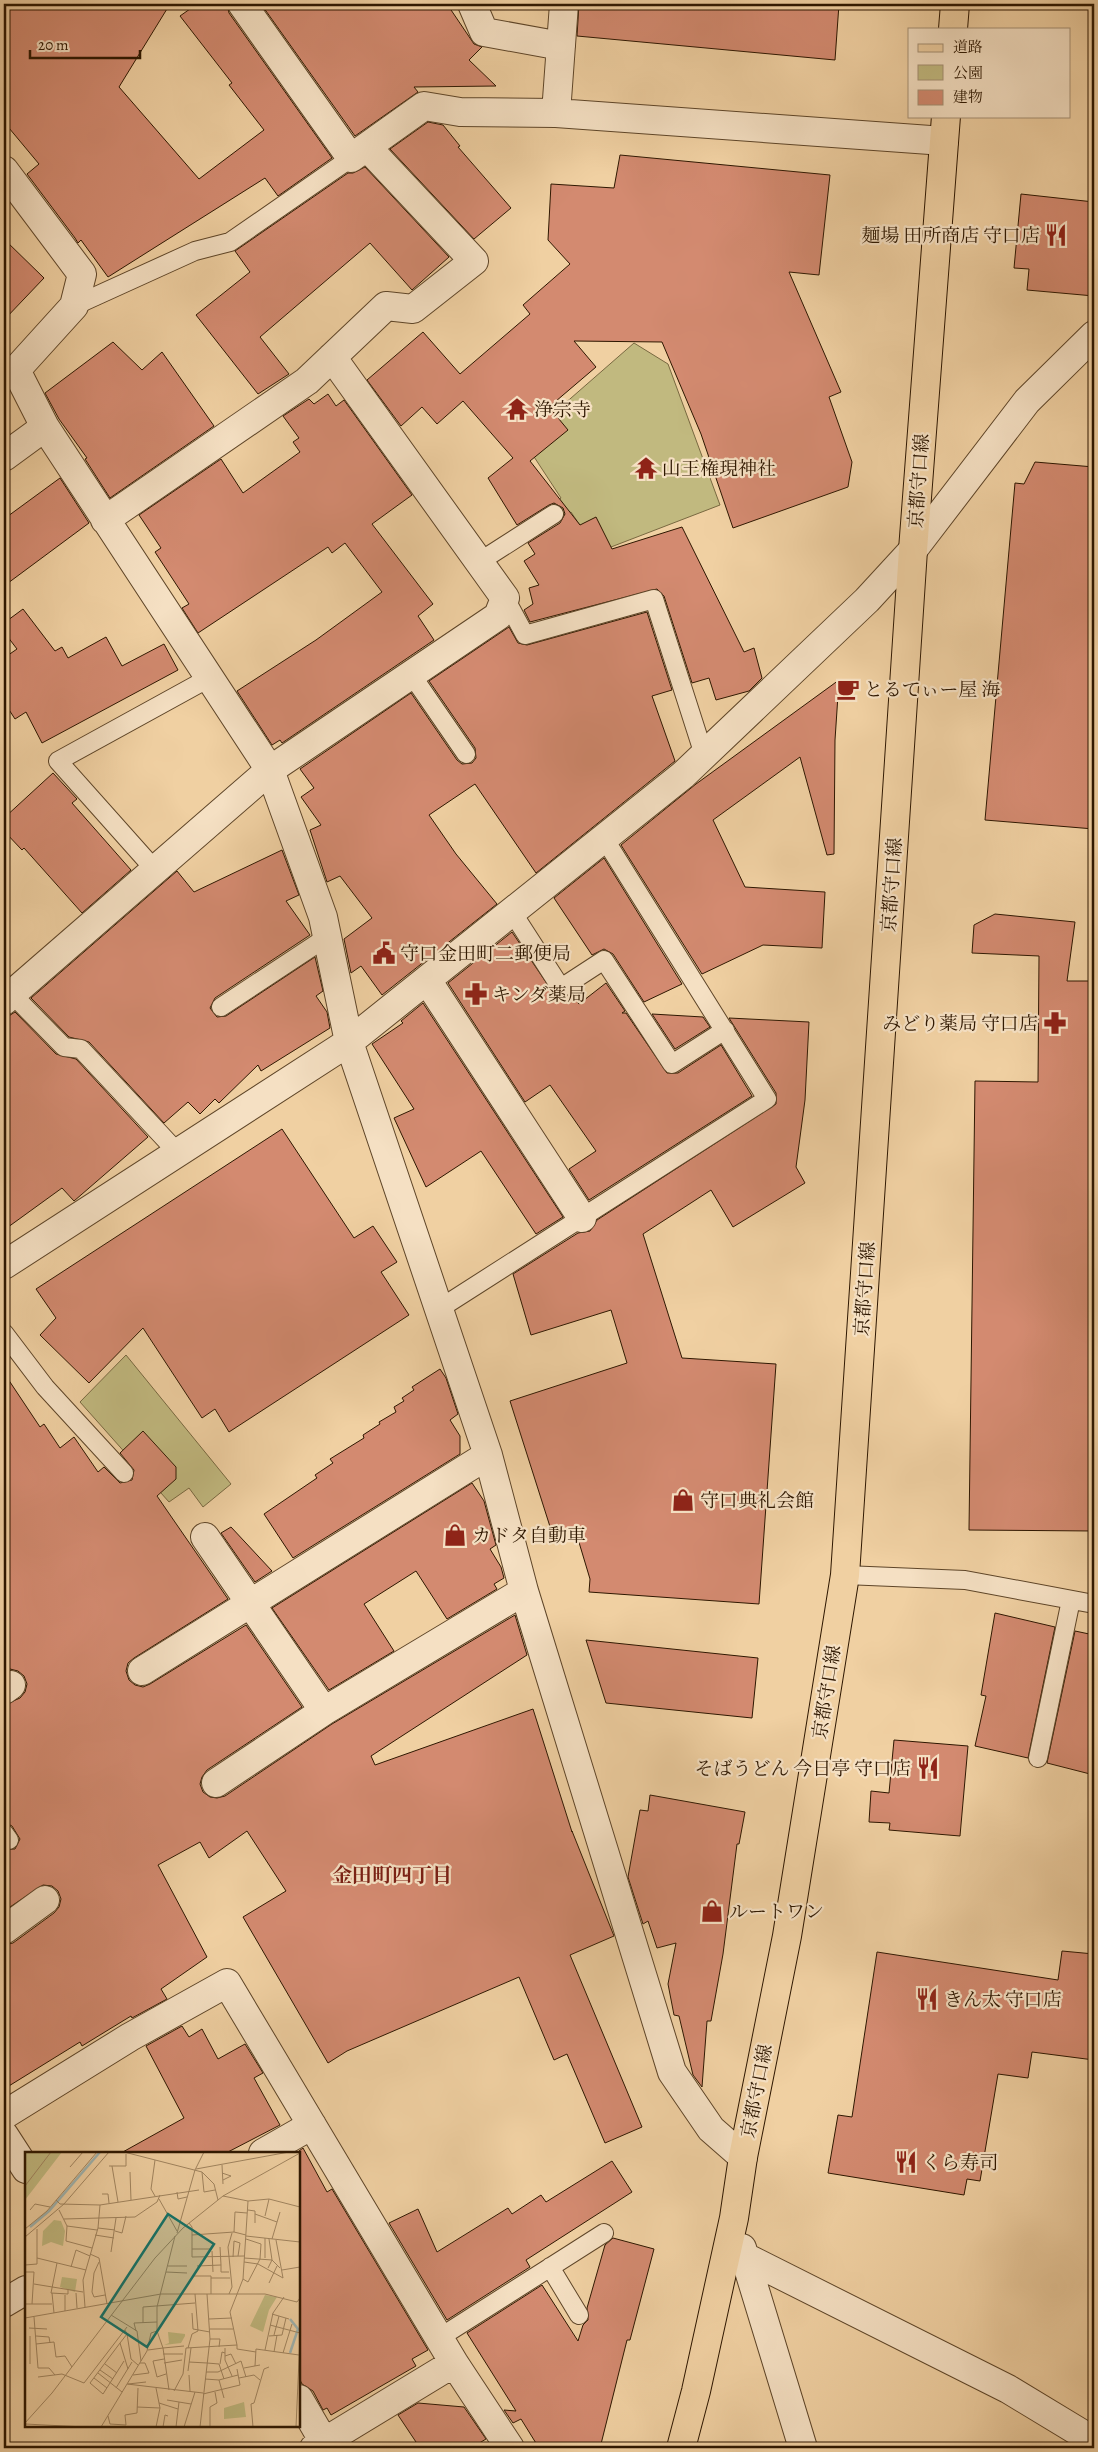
<svg xmlns="http://www.w3.org/2000/svg" width="1098" height="2452" font-family="Alegreya,'Noto Serif JP',serif">
<style>
.green{fill:#c1b97f;stroke:#786840}
.building{fill:#d38a70;stroke:#2e1700}
.lines{fill:none;stroke-linecap:round;stroke-linejoin:round}
.service-casing{stroke:#5e4528;stroke-width:20}
.minor-casing{stroke:#5e4528;stroke-width:30}
.primary-casing{stroke:#2e1700;stroke-width:30}
.service{stroke:#f5e0c3;stroke-width:18}
.minor{stroke:#f5e0c3;stroke-width:28}
.primary{stroke:#f0d0a2;stroke-width:28}
.labels{text-anchor:middle;stroke-width:4.5;stroke-linejoin:round;paint-order:stroke}
.poi-label{font-size:19px;fill:#2e1700;stroke:#f5e0c3;text-anchor:start}
.street-label{font-size:19px;fill:#2e1700;stroke:#f5e0c3}
.neighbourhood-label{font-size:20px;font-weight:bold;fill:#7a1f14;stroke:#f5e0c3}
.inset-river{fill:none;stroke:#9fb4b0;stroke-width:2.5}
.inset-road{fill:none;stroke:#a28661;stroke-width:1}
.view{fill:#0f766e;fill-opacity:0.15;stroke:#0f766e;stroke-width:2.5}
.inset-edge{fill:none;stroke:#2e1700;stroke-width:2.5}
</style>
<rect width="100%" height="100%" fill="#f0d0a2"/>
<filter id="stains"><feTurbulence type="fractalNoise" baseFrequency=".004" numOctaves="4"/><feColorMatrix values="0 0 0 0 .2 0 0 0 0 .09 0 0 0 0 .02 0 0 0 .5 -.17"/></filter>
<radialGradient id="worn" r=".72"><stop offset=".6" stop-color="#630" stop-opacity="0"/><stop offset="1" stop-color="#630" stop-opacity=".3"/></radialGradient>
<path class="green" d="M634 343 668 364 720 505 598 552 571 512 557 518 550 507 561 498 523 440Z
M126 1355 231 1484 203 1507 189 1488 169 1502 80 1402Z"/>
<path class="building" d="M4 4H170L119 87 199 179 264 130 229 85 232 83 180 16 197 4H227L229 13 332 158 278 196 265 178 108 277 81 240 78 243 75 238 27 174 39 164 4 122Z
M261 4H447L474 44 482 47 469 60 496 86 414 87 418 92 355 136Z
M579 4H839L835 60 577 36Z
M428 122 443 125 460 146 458 147 511 208 474 239 390 149Z
M620 155 830 175 819 275 789 272 841 392 829 397 852 462 848 487 733 528 701 434 662 342 574 341 596 367 549 407 568 430 530 461 580 525 596 517 612 549 682 527 744 652 754 648 762 678 749 691 716 700 709 678 692 683 664 596 657 589 530 622 524 610 533 604 529 588 539 585 524 561 535 554 528 543 560 523 565 514 563 508 554 503 549 505 517 525 488 478 513 458 463 401 437 424 422 407 401 426 367 380 423 332 460 374 530 314 523 305 570 264 548 240 551 184 614 188Z
M365 167 449 257 412 290 370 243 260 337 289 374 258 394 196 315 250 272 235 251 348 173H353Z
M1021 194 1094 202V296L1027 290 1029 269 1014 268Z
M4 239 44 278 4 320Z
M113 342 142 370 162 352 214 426 110 498 85 459 87 458 59 419 45 393Z
M328 394 336 406 344 400 412 495 372 524 433 604 418 616 434 640 282 743 280 740 272 745 237 691 316 640 382 592 345 543 332 553 328 547 198 633 182 608 189 604 155 552 161 548 139 515 221 459 243 493 300 452 293 442 299 438 283 416 309 399 314 404Z
M1035 462 1094 467V829L985 820 1015 483 1024 484Z
M60 478 89 523 4 586V519Z
M23 609 55 651 62 647 68 658 106 637 122 666 164 644 178 670 42 743 26 712 15 719 4 702V658L17 649 4 632V623Z
M647 612 672 690 652 696 675 761 536 873 475 784 429 815 456 854 497 904 382 995 361 966 351 973 344 939 372 918 340 876 327 882 310 830 321 825 301 797 314 788 300 769 411 693 457 760 462 764 472 763 476 758 475 748 429 681 509 627 518 643 527 645Z
M839 680 835 740 834 854 827 855 800 757 713 820 745 887 825 892 822 948 763 945 702 974 621 845 696 784Z
M53 773 77 799 72 803 131 870 82 913 24 848 22 850 4 831V818Z
M282 850 299 895 286 901 310 935 215 998 210 1008 217 1017 226 1016 315 957 323 991 316 996 327 1012 330 1028 261 1071 258 1065 219 1103 215 1099 200 1114 188 1102 164 1123 89 1042 69 1037 31 998 177 871 194 892Z
M604 858 682 984 644 1002 613 954 604 949 592 955 554 898Z
M995 914 1075 922 1067 981H1094V1531L969 1530 975 1081 1038 1082 1039 956 972 953 974 925Z
M512 932 556 997 562 999 571 994 579 1004 606 983 625 1011 622 1013H626L667 1073H678L721 1045 752 1096 589 1200 569 1169 596 1151 550 1085 525 1102 448 983Z
M423 1003 563 1217 536 1234 481 1151 426 1187 394 1118 414 1109 372 1044 403 1023 401 1021Z
M15 1012 56 1054 76 1059 148 1137 74 1201 62 1188 4 1230V1019Z
M652 1014 703 1017 710 1027 675 1049Z
M729 1018 809 1022 805 1100 796 1167 805 1183 733 1227 711 1190 643 1234 682 1358 776 1364 759 1604 589 1592 590 1579 575 1529 553 1536 510 1401 627 1363 611 1310 531 1335 513 1274 578 1233 590 1231 597 1220 776 1104V1093Z
M282 1129 354 1238 373 1226 397 1262 381 1272 409 1315 229 1432 215 1409 202 1418 143 1328 89 1383 40 1335 56 1318 36 1289Z
M440 1369 446 1378 458 1414 450 1420 460 1436V1454L293 1558 264 1514 317 1478 315 1475 333 1463 330 1459 364 1438 363 1435 380 1424 379 1422 396 1412 394 1407 404 1401 402 1398 414 1390 412 1387Z
M4 1373 40 1427 44 1424 60 1448 74 1437 98 1472 104 1467 120 1483 132 1480 134 1470 120 1453 143 1431 176 1467V1479L157 1496 228 1599 134 1658 128 1663 126 1671 129 1680 135 1685 143 1687 150 1684 246 1625 302 1707 207 1770 202 1777 200 1784 203 1792 210 1797 217 1798 225 1796 332 1724 515 1615 527 1655 371 1756 375 1765 533 1709 572 1832V1831L614 1936 570 1955 642 2127 605 2143 567 2054 554 2060 519 1977 347 2051 328 2063 243 1917 286 1891 247 1831 209 1858 200 1842 158 1865 207 1957 161 1989 167 1999 132 2018 131 2016 82 2046 80 2042 4 2089V1945L13 1943 54 1913 59 1907 61 1899 58 1891 52 1886 43 1885 4 1911V1849H15L20 1839 12 1826 4 1822V1705L20 1698 25 1692 27 1684 24 1676 18 1671 10 1669 4 1672Z
M472 1483 484 1501 496 1545 490 1549 501 1567 504 1578 494 1584 497 1589 447 1619 416 1571 364 1604 394 1651 329 1690 272 1608Z
M231 1527 272 1571 255 1582 221 1533Z
M995 1613 1055 1627 1028 1758 975 1746 986 1696 981 1695Z
M1075 1631 1094 1635V1775L1047 1763Z
M586 1640 758 1658 752 1718 606 1703Z
M894 1740 968 1746 960 1836 889 1830 890 1823 869 1822 871 1791 889 1793Z
M650 1795 745 1812 739 1844H737L723 1954 711 2021H707L702 2087 693 2075 679 2016 674 2015 668 1984 676 1943 657 1948 648 1921 643 1924 628 1877 640 1810 648 1811Z
M1062 1951 1094 1954V2060L1032 2052 1028 2078 998 2074 980 2181 967 2179 964 2195 828 2173 838 2115 852 2117 877 1952 1058 1980Z
M182 2026 189 2037 202 2029 218 2059 245 2044 263 2073 254 2078 280 2125 226 2153H121L184 2118 146 2046Z
M303 2148 327 2192 332 2189 428 2350 412 2359 416 2366 331 2415 327 2408 323 2410 313 2391 302 2384 299 2378V2151Z
M612 2161 632 2192 526 2260 530 2267 447 2320 389 2223 418 2209 437 2252 508 2208 512 2214 541 2195 546 2202Z
M613 2238 654 2249 630 2340H627L600 2448H539L521 2419 513 2423 504 2410 516 2411 467 2333 542 2285 578 2341 583 2325 588 2320 587 2308 605 2245Z
M418 2403 464 2407 486 2439 471 2448H420L398 2415Z"/>
<g class="lines">
<defs>
<path id="service" d="M74 306 195 251 230 242 351 158
M479 562 554 514
M505 598 525 635 654 599 704 755
M411 674 466 754
M156 871 58 761 209 678
M512 912 561 988 604 960 672 1064 725 1030
M12 994 64 1047 81 1049 178 1153
M221 1007 327 937
M439 1309 767 1099 604 838
M4 1333 45 1387 124 1473
M845 1575 965 1580 1094 1604
M1038 1758 1071 1600
M4 1833 9 1840
M550 2267 579 2315
M439 2338 604 2233"/>
<path id="minor" d="M242 4 351 158 424 106 460 112 556 113 944 141
M472 4 484 32 561 46
M556 113 564 4
M4 170 82 274 74 306 16 370 45 427 270 770 323 917 349 1042 488 1455 524 1591 672 2072 711 2129 743 2157
M4 457 45 427
M105 520 307 381 386 306 413 309 474 261 367 147
M427 980 582 1218
M4 1001 270 770 498 616 505 598 332 357
M4 1265 349 1042 683 775 867 600 913 550 1027 401 1094 335
M205 1537 324 1711
M142 1671 488 1455
M4 1690 11 1685
M216 1783 324 1711 524 1591
M4 1930 45 1900
M4 2115 130 2037 227 1983 454 2363 510 2448
M4 2135 26 2169
M263 2153 312 2125
M742 2248 803 2448
M745 2257 1008 2389 1094 2441
M4 2303 26 2290
M299 2399 324 2442
M314 2448 454 2363"/>
<path id="primary" d="M953 29 955 4
M681 2448 696 2391 734 2218 743 2157 787 1936 845 1575 913 550 946 116"/>
</defs>
<use href="#service" class="service-casing"/>
<use href="#minor" class="minor-casing"/>
<use href="#primary" class="primary-casing"/>
<use href="#service" class="service"/>
<use href="#minor" class="minor"/>
<use href="#primary" class="primary"/>
</g>
<defs>
<symbol id="restaurant-bare" viewBox="-9 -9 18 18"><path d="M-5-6h1v4h1v-4h1v4h1v-4h1v5L-1.5 .5V6h-2V.5L-5-1ZM5-6V6H3V1.5H1.5Q1.5-4 5-6Z" fill="#8f2418" stroke="#f5e0c3" stroke-width="2.5" paint-order="stroke"/></symbol>
<symbol id="temple-bare" viewBox="-9 -9 18 18"><path d="M0-6L5-2H3V0L6.5 2.5H4V6H1.5V3h-3V6H-4V2.5H-6.5L-3 0V-2H-5Z" fill="#8f2418" stroke="#f5e0c3" stroke-width="2.5" paint-order="stroke"/></symbol>
<symbol id="cafe-bare" viewBox="-9 -9 18 18"><path d="M-5.5-4.5H6V0H3Q3 3.5 0 3.5H-2.5Q-5.5 3.5-5.5 0ZM3-3.2v2h1.7v-2ZM-6 4.5H4V6H-6Z" fill="#8f2418" stroke="#f5e0c3" stroke-width="2.5" paint-order="stroke"/></symbol>
<symbol id="civic-bare" viewBox="-9 -9 18 18"><path d="M-.6-6.5H3V-4.5H.6V-3L4-1V1h2V6H-6V1h2V-1L-.6-3ZM-1.2 2.5V6h2.4V2.5Z" fill="#8f2418" stroke="#f5e0c3" stroke-width="2.5" paint-order="stroke"/></symbol>
<symbol id="pharmacy-bare" viewBox="-9 -9 18 18"><path d="M-2-6h4v4h4v4h-4v4h-4v-4h-4v-4h4Z" fill="#8f2418" stroke="#f5e0c3" stroke-width="2.5" paint-order="stroke"/></symbol>
<symbol id="shop-bare" viewBox="-9 -9 18 18"><path d="M-5-2.5h2.3a2.7 3.5 0 0 1 5.4 0H5L5.5 6h-11ZM-1.5-2.5h3a1.5 2.3 0 0 0-3 0Z" fill="#8f2418" stroke="#f5e0c3" stroke-width="2.5" paint-order="stroke"/></symbol>
</defs>
<g fill-rule="evenodd">
<use href="#restaurant-bare" x="1040" y="219" width="32" height="32"/>
<use href="#temple-bare" x="501" y="393" width="32" height="32"/>
<use href="#temple-bare" x="630" y="452" width="32" height="32"/>
<use href="#cafe-bare" x="832" y="673" width="32" height="32"/>
<use href="#civic-bare" x="368" y="937" width="32" height="32"/>
<use href="#pharmacy-bare" x="460" y="978" width="32" height="32"/>
<use href="#pharmacy-bare" x="1039" y="1007" width="32" height="32"/>
<use href="#shop-bare" x="667" y="1484" width="32" height="32"/>
<use href="#shop-bare" x="439" y="1519" width="32" height="32"/>
<use href="#restaurant-bare" x="912" y="1752" width="32" height="32"/>
<use href="#shop-bare" x="696" y="1895" width="32" height="32"/>
<use href="#restaurant-bare" x="911" y="1983" width="32" height="32"/>
<use href="#restaurant-bare" x="890" y="2146" width="32" height="32"/>
</g>
<g class="labels">
<g class="poi-label">
<text x="1040" y="242" text-anchor="end">麺場 田所商店 守口店</text>
<text x="534" y="416">浄宗寺</text>
<text x="662" y="475">山王権現神社</text>
<text x="864" y="696">とるてぃー屋 海</text>
<text x="400" y="960">守口金田町二郵便局</text>
<text x="492" y="1001">キンダ薬局</text>
<text x="1038" y="1030" text-anchor="end">みどり薬局 守口店</text>
<text x="700" y="1507">守口典礼会館</text>
<text x="472" y="1542">カドタ自動車</text>
<text x="911" y="1775" text-anchor="end">そばうどん 今日亭 守口店</text>
<text x="729" y="1918">ルートワン</text>
<text x="944" y="2006">きん太 守口店</text>
<text x="922" y="2169">くら寿司</text>
</g>
<g class="street-label">
<text transform="translate(918 481) rotate(-86)" y="7">京都守口線</text>
<text transform="translate(891 885) rotate(-86)" y="7">京都守口線</text>
<text transform="translate(864 1289) rotate(-86)" y="7">京都守口線</text>
<text transform="translate(826 1692) rotate(-81)" y="7">京都守口線</text>
<text transform="translate(756 2091) rotate(-79)" y="7">京都守口線</text>
</g>
<g class="neighbourhood-label">
<text x="392" y="1882">金田町四丁目</text>
</g>
</g>
<g transform="translate(25 2152)">
<rect width="275" height="275" fill="#f0d0a2"/>
<path d="M0 0H37L0 48ZM29 68 36 69 40 79 38 94 26 90 17 94 18 79ZM37 125 52 127 50 140 35 135ZM240 143 252 145 244 158 238 180 225 174ZM143 180 160 182V184L156 191 139 193 144 191ZM219 250 221 265 199 267V256Z" fill="#c1b97f"/>
<path class="inset-river" d="M5 75 24 59 75 0M265 201 273 177 265 167"/>
<path class="inset-road" d="M99 0 177 20 189 32 193 48M197 13 198 32M84 14H101V2M87 14 93 50M45 15 58 0M171 17 264 0M105 20 106 48M177 20 179 40 190 38M197 21 206 24 198 28M0 34 26 0M152 40 153 47 162 45M77 42H83L84 51M130 44 126 37 130 8M198 44 223 49 244 47 275 55M134 47 152 79M31 48 35 52 75 53 174 38M5 58 10 52 25 55M34 58 42 74 41 89 67 96M223 58 230 59V71M230 62 252 70M240 64 244 47M39 67 110 65 132 50 135 43M164 71 167 75V105L219 104M42 74 72 78M73 76 90 78M0 77 22 59 72 0M90 79 97 81 101 64M209 80 210 60 222 61M152 81 170 18 179 0M70 83 89 86M167 83 209 80 221 83M221 84 275 90M0 85 39 52 84 0M247 87 255 60M195 95 196 113M167 97H187M187 99 188 120M86 100 91 66M65 102 74 106 82 152M208 105 209 89 215 91 213 104M12 106 61 118M219 106 247 108 255 116M240 106V86M74 110 69 121 67 140 69 145 80 143M219 110 233 112 258 126 251 88M32 111 26 141 43 142V137M0 113 12 112V77M143 114H162M172 114 196 113V120H204M46 115 51 98 65 104M243 116 247 108 244 87M257 118 275 115M0 120H9L7 152M141 120 162 121M168 124H186V142M186 126H205M218 127 223 130 235 107 236 92 221 87M244 131 252 114M9 132 58 140M27 141 29 161M51 141 52 156M204 142 207 135 203 95 207 81M40 143V159M0 152H27M60 155 58 128 73 76 75 53M167 161 168 177 185 180M247 162 264 167M86 163 112 179 116 209M9 165 13 216H24L30 223M0 166 136 142H240L272 150 275 146M184 167 207 166M118 171V155L170 151M245 173 275 181M4 176 22 177M185 177H208M111 179 109 171 132 170M132 179 138 196 144 238M102 182 106 207 113 213M249 183 254 164M5 184V212M11 184 24 185 25 191M244 184 257 183 261 166M185 187H195L194 195M95 191 102 182 100 178M11 192 29 190 31 205 40 204 47 215M212 193V197L231 200M138 196 159 194M163 196 167 182 173 179 170 142M200 196V208L207 224M123 198 138 196M240 198 248 161 259 145M249 200 252 183M258 201 267 172M138 202H158M200 204 206 202 211 212M139 207 128 209 132 225 141 222M99 209 78 242 65 231 95 191 103 217M164 210 182 211M139 211 157 208M182 211 194 212 199 227M80 212 92 221M195 212 197 200 200 201M230 214 231 197 274 203M219 216 235 213M75 218 88 227M163 219 166 196M181 220H193L216 209 221 225M73 221 97 240M108 223 124 221 120 211H115M164 223 165 239M13 225 37 222 59 231 102 175M69 226 82 236M214 226 229 223 235 228M180 227 194 228 213 223M194 228 199 246M102 232 178 241M103 232 121 230M91 236 107 210M131 236 135 256 131 275M149 239 158 222 161 196 212 193 205 160 218 127 223 49M178 242 215 233 212 217M142 248 166 252M134 251 153 257M112 255 135 256M83 264 85 272 101 273 100 263 112 261 113 236M0 271 27 241 130 106 158 76 198 44 275 1M0 272 60 275M76 275 122 199 126 181 132 179V155L150 84M138 275 140 263 143 264M151 275 154 250M159 275 170 240M175 275 185 187 182 142M185 275V255L192 251 190 240M228 275 226 252 229 251 239 217 244 215M271 275 275 185"/>
<path class="view" d="M143 62 189 92 122 195 76 165Z"/>
<rect width="275" height="275" class="inset-edge"/>
</g>
<rect width="1098" height="2452" fill="none" stroke="#f0d0a2" stroke-width="20"/>
<rect x="5" y="5" width="1088" height="2442" fill="none" stroke="#2e1700" stroke-width="2.5"/>
<rect x="10" y="10" width="1078" height="2432" fill="none" stroke="#2e1700"/>
<rect x="908" y="28" width="162" height="90" fill="#f5e0c3" stroke="#a59075"/>
<rect x="918" y="44" width="25" height="8" fill="#f0d0a2" stroke="#a59075"/>
<text x="953" y="52" font-size="15" fill="#2e1700">道路</text>
<rect x="918" y="65" width="25" height="15" fill="#c1b97f" stroke="#a59075"/>
<text x="953" y="78" font-size="15" fill="#2e1700">公園</text>
<rect x="918" y="90" width="25" height="15" fill="#d38a70" stroke="#a59075"/>
<text x="953" y="102" font-size="15" fill="#2e1700">建物</text>
<path d="M30 50v8h110v-8" fill="none" stroke="#2e1700" stroke-width="2.5"/>
<text x="38" y="50" font-size="15" fill="#2e1700" stroke="#f5e0c3" stroke-width="4" paint-order="stroke">20 m</text>
<rect width="100%" height="100%" filter="url(#stains)"/>
<rect width="100%" height="100%" fill="url(#worn)"/>
</svg>
